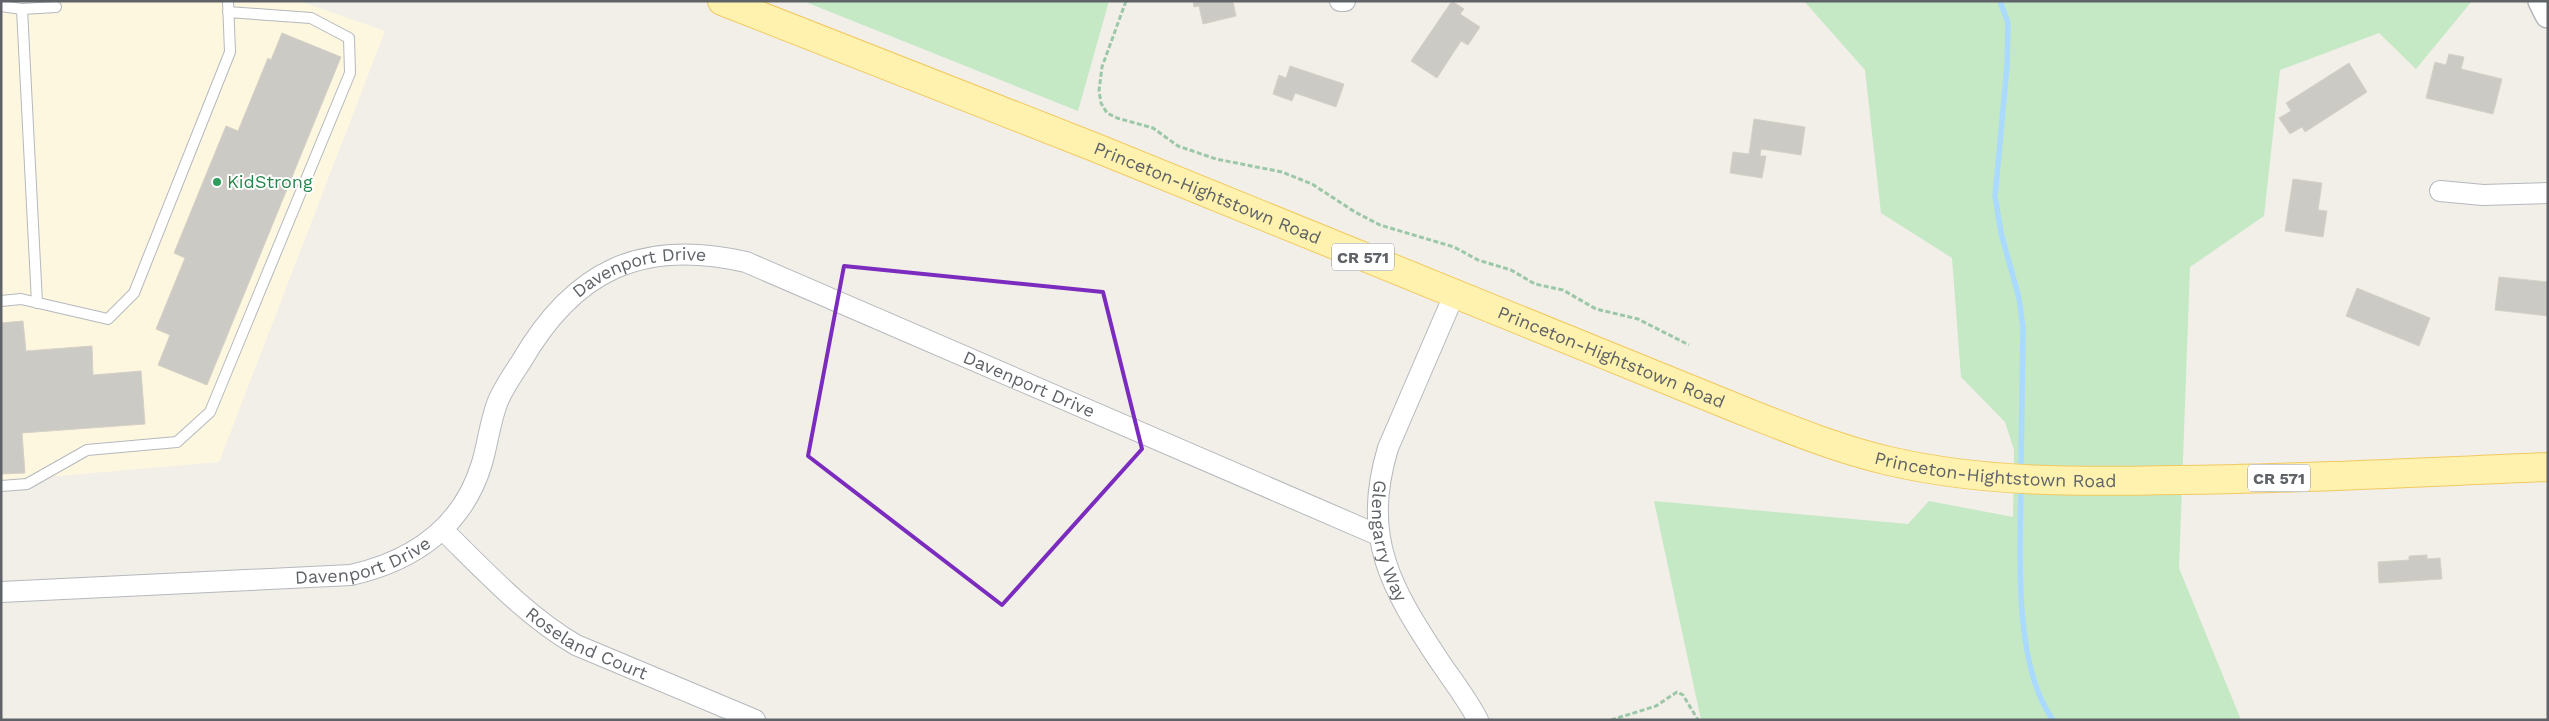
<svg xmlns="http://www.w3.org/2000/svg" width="2549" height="721" font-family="'Work Sans',sans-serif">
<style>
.commercial{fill:#fef7e0}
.green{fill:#c5e8c5}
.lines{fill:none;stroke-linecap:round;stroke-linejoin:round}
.stream{stroke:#aadaff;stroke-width:5.5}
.building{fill:#cccac5;stroke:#d6d1c6}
.service-casing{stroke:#b5b8bc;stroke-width:12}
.minor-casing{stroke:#b5b8bc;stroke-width:22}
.tertiary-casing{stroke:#b5b8bc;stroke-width:28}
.primary-casing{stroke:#f2c960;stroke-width:30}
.path{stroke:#9cc7a9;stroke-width:3;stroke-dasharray:5 2.5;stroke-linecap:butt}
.service{stroke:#fff;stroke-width:10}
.minor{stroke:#fff;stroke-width:20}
.tertiary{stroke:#fff;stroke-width:25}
.primary{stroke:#fff2af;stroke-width:28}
.marked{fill:none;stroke:#7b2cbf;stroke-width:4;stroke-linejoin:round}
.leisure-dot{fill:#2e9e5b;stroke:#fff;stroke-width:2}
.labels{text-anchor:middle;stroke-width:4;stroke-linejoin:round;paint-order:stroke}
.shield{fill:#fff;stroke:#8f9295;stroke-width:1}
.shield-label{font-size:16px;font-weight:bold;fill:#5f6368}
.leisure-label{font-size:18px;fill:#27864d;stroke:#fff;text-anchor:start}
.street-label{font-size:18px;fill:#5f6368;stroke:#fff}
</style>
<rect width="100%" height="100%" fill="#f1efe8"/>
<path class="commercial" d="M1 1H299L385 31 219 462 1 481Z"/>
<path class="green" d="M803 1H1109L1078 111Z
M1804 1H2472L2416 69 2379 33 2280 70 2264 216 2190 267 2179 568 2241 720H1701L1654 501 1908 524 1929 501 2013 517 2014 450 2005 422 1961 377 1952 258 1881 213 1865 70Z"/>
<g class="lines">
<path class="stream" d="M2000 1 2008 23 2007 66 1995 196 2001 233 2019 298 2023 328 2021 471
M2021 486C2020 552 2013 665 2053 720"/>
</g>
<path class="building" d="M1193 1H1233L1236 16 1203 24 1199 6 1194 7Z
M1452 1 1464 9 1460 14 1480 27 1468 45 1461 41 1437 78 1411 61Z
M282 33 341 57 207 385 158 365 170 335 156 329 185 258 174 253 226 126 238 131 268 58 271 60Z
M2449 54 2464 57 2461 69 2502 79 2493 114 2426 98 2435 62 2446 65Z
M2349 63 2367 92 2305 132 2302 127 2290 134 2279 118 2291 111 2286 103Z
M1290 66 1344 84 1336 107 1295 93 1292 101 1273 94 1279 75 1286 78Z
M1754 119 1805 127 1801 155 1761 149 1760 156H1766L1762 178 1730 173 1733 152 1749 154Z
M2293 179 2322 183 2318 210 2327 211 2323 237 2285 231Z
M2499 277 2548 282V316L2495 310Z
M2357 288 2430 318 2419 346 2346 316Z
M23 321 26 351 92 346 93 375 141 371 145 424 22 433 25 473 1 474V323Z
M2427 555V559L2440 558 2442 579 2379 583 2378 562 2409 560V556Z"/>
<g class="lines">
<defs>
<path id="service" d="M1 6 22 9 56 7
M22 9 37 303
M1 301 21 299 108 319 134 293 230 52 228 1
M1 486 27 484 87 450 177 442 210 412 350 73 349 38 311 18 228 12"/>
<g id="minor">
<path d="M1340 1H1345"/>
<path d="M2440 191 2483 195 2548 193"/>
<path id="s1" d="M1454 295 1388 448C1361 538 1391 588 1440 662 1453 681 1467 699 1478 720"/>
<path id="s2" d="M443 530C485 571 525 615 576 645L755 720"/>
<path id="s3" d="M1 592 351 575C413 561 463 527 482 463 488 443 490 421 498 401 504 387 513 374 521 362 574 270 642 238 746 262L1378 535"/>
</g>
<path id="tertiary" d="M2541 1 2548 15"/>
<g id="primary">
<path id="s4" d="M722 1 1094 147 1741 410C1789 429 1838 449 1889 461 1984 483 2081 482 2178 480 2302 479 2425 472 2548 467"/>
</g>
</defs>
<use href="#service" class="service-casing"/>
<use href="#minor" class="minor-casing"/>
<use href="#tertiary" class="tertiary-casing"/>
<use href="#primary" class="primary-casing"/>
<path class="path" d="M1126 1 1102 67 1099 91 1101 103 1107 113 1117 118 1153 128 1178 146 1216 159 1282 172 1312 184 1355 212 1380 225 1454 247 1478 260 1511 270 1535 284 1563 290 1596 309 1638 319 1689 345
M1611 720 1656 706 1677 692 1683 695 1698 720"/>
<use href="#service" class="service"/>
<use href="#minor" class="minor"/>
<use href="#tertiary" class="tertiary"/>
<use href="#primary" class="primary"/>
</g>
<path class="marked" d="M844 266 1103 292 1142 449 1002 605 808 456Z"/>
<circle class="leisure-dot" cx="217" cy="182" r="5"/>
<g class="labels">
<g class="shield">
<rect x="1332" y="243.5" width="62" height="27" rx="4"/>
<rect x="2248" y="464.5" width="62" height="27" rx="4"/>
</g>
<g class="shield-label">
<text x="1363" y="263">CR 571</text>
<text x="2279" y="484">CR 571</text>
</g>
<g class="leisure-label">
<text x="227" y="188">KidStrong</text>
</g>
<g class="street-label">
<text dy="6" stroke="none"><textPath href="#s4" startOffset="522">Princeton-Hightstown Road</textPath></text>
<text dy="6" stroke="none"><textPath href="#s3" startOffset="799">Davenport Drive</textPath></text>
<text dy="6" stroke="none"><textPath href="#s4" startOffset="958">Princeton-Hightstown Road</textPath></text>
<text dy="6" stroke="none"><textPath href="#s3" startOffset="1218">Davenport Drive</textPath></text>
<text dy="6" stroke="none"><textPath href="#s4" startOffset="1362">Princeton-Hightstown Road</textPath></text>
<text dy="6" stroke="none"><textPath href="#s1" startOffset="262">Glengarry Way</textPath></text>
<text dy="6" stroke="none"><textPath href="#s3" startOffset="365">Davenport Drive</textPath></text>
<text dy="6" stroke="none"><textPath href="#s2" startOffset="185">Roseland Court</textPath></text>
</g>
</g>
<rect width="2549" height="721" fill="none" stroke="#5f6368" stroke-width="5"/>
</svg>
